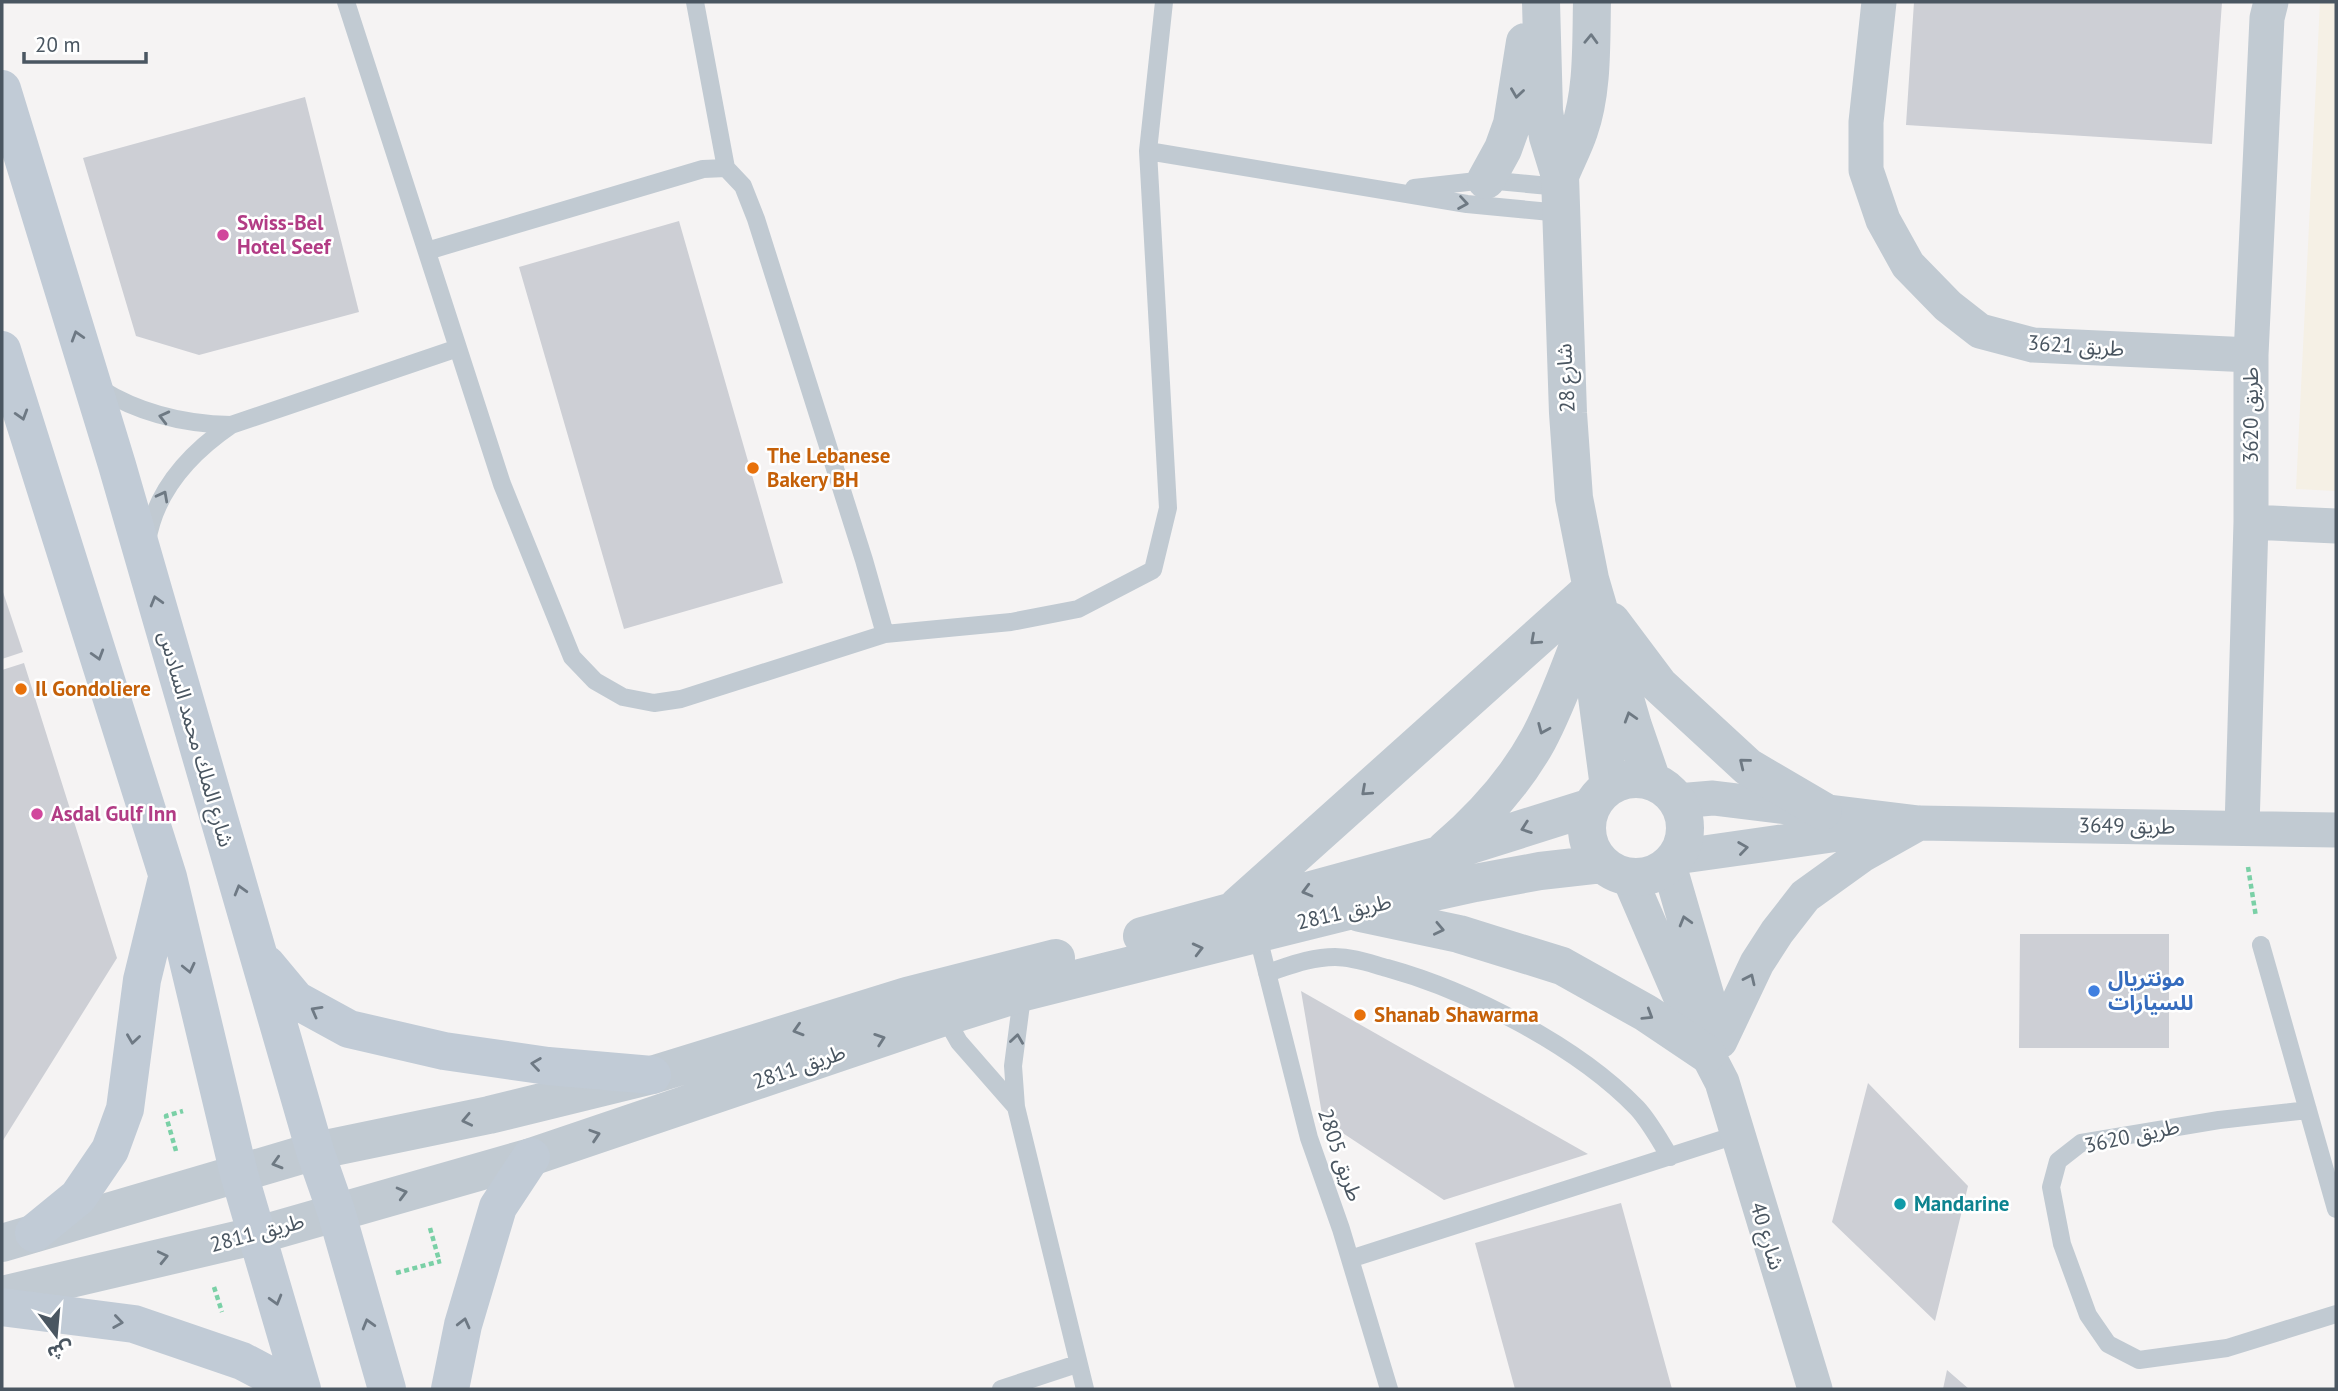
<svg xmlns="http://www.w3.org/2000/svg" width="2338" height="1391" font-family="'PT Sans','Noto Sans Arabic',sans-serif">
<style>
.sand{fill:#f5f0e5}
.building{fill:#cdcfd5}
.lines{fill:none;stroke-linecap:round;stroke-linejoin:round}
.path{stroke:#7ad0a6;stroke-width:4.5;stroke-dasharray:5 3.5;stroke-linecap:butt}
.service{stroke:#c1cad2;stroke-width:18}
.minor{stroke:#c1cad2;stroke-width:35}
.tertiary{stroke:#c1cad2;stroke-width:38}
.secondary{stroke:#c1cbd6;stroke-width:38}
.oneway{stroke:#6e7983}
.oneway2{stroke:#6e7984}
.hotel-dot{fill:#d1479c;stroke:#fff;stroke-width:2.5}
.food-dot{fill:#e8710a;stroke:#fff;stroke-width:2.5}
.shop-dot{fill:#3f7fe0;stroke:#fff;stroke-width:2.5}
.culture-dot{fill:#0f9aa8;stroke:#fff;stroke-width:2.5}
.labels{text-anchor:middle;stroke-width:5;stroke-linejoin:round;paint-order:stroke}
.hotel-label{font-size:21px;font-weight:bold;fill:#b23c85;stroke:#fff;text-anchor:start}
.street-label{font-size:21px;fill:#4a5661;stroke:#fff}
.food-label{font-size:21px;font-weight:bold;fill:#c56008;stroke:#fff;text-anchor:start}
.shop-label{font-size:21px;font-weight:bold;fill:#366cbe;stroke:#fff;text-anchor:start}
.culture-label{font-size:21px;font-weight:bold;fill:#0d838f;stroke:#fff;text-anchor:start}
</style>
<rect width="100%" height="100%" fill="#f5f3f3"/>
<path class="sand" d="M2320 2H2336V491L2296 489Z"/>
<path class="building" d="M1914 2H2222L2212 144 1906 125Z
M305 97 359 312 199 355 136 336 83 158Z
M679 221 783 583 624 629 519 267Z
M2 589 23 652 2 659Z
M24 663 117 958 2 1142V670Z
M2020 934H2169V1048H2019Z
M1301 991 1588 1154 1444 1200 1323 1120Z
M1868 1083 1968 1186 1935 1321 1832 1222Z
M1621 1203 1672 1389H1515L1475 1243Z
M1947 1370 1969 1389H1943Z"/>
<g class="lines">
<path class="path" d="M2248 867 2256 917
M176 1151 166 1116 183 1111
M430 1228 439 1260
M396 1273 441 1261
M214 1287 222 1312"/>
<path class="service" d="M346 2 502 484 572 657 595 681 623 697 654 703 681 699 885 634 1011 622 1078 609 1153 570 1168 508 1148 151 1467 204 1561 213
M695 2 726 168
M1148 151 1164 2
M1414 188 1486 180 1560 187
M427 251 703 169 726 168 743 186 756 219 864 560 885 634
M99 388C140 414 183 424 231 425
M147 542C155 491 190 453 231 425L458 348
M1257 933 1309 1138 1341 1229 1389 1389
M2261 945 2336 1209
M1267 973C1289 966 1311 957 1335 957 1353 957 1369 963 1387 968 1470 991 1577 1046 1637 1108 1650 1122 1660 1141 1670 1157
M1023 989 1013 1066 1016 1107 1085 1389
M943 1014 959 1042 1016 1107
M2308 1110 2219 1120 2081 1143 2058 1161 2051 1187 2062 1244 2088 1315 2108 1344 2139 1360 2227 1348 2336 1314
M1350 1259 1736 1135
M1001 1389 1077 1364"/>
<path class="minor" d="M1879 2 1866 122V170L1883 220 1908 265 1948 306 1980 331 2033 345 2251 355
M2251 522 2336 526
M1677 801 1713 798 1919 823 2336 830
M2242 828 2251 522V355L2267 18 2271 2
M1676 857 1874 829
M1669 865 1720 1041
M1629 877 1694 1028 1722 1082 1815 1389
M1720 1041 1757 963 1777 932 1805 896 1862 855 1919 823"/>
<path class="tertiary" d="M1541 2 1544 111 1548 137 1560 176 1568 413 1574 498 1590 579 1633 726 1652 781
M1560 176C1566 161 1574 146 1579 131 1593 91 1591 44 1592 2
M1486 180 1503 149 1512 124 1525 42
M1611 621 1659 685 1748 767 1823 811
M1590 644 1609 787
M1587 828a49 49 0 1 1 98 0a49 49 0 1 1-98 0Z
M1445 850C1481 819 1515 782 1538 740 1558 703 1572 660 1588 621
M1238 906 1586 594
M1360 913 1459 934 1562 966 1646 1013 1707 1054
M1142 936 1439 855 1591 807
M2 1243 315 1151 489 1115 652 1075 907 996 1056 958
M2 1295 258 1235 531 1157 944 1017 1024 992 1348 911 1475 883 1540 871 1602 864"/>
<path class="secondary" d="M2 89 117 465 315 1151 336 1211 387 1389
M2 350 168 877 239 1174 302 1389
M266 964 296 1000 349 1029 444 1051 548 1066 652 1075
M34 1233 78 1197 110 1150 125 1109 142 980 166 882
M2 1307 134 1324 242 1361 280 1381 288 1389
M450 1389 463 1325 498 1207 531 1157"/>
</g>
<defs><path id="oneway-chevron" d="M-2-3.5L2.5 0L-2 3.5" fill="none" stroke-width="1.6" stroke-linecap="round" stroke-linejoin="round" transform="scale(1.75)"/></defs>
<g class="oneway">
<use href="#oneway-chevron" transform="translate(1591 39) rotate(-88)"/>
<use href="#oneway-chevron" transform="translate(1517 93) rotate(98)"/>
<use href="#oneway-chevron" transform="translate(1463 203) rotate(9)"/>
<use href="#oneway-chevron" transform="translate(164 417) rotate(-166)"/>
<use href="#oneway-chevron" transform="translate(163 496) rotate(-62)"/>
<use href="#oneway-chevron" transform="translate(1535 640) rotate(138)"/>
<use href="#oneway-chevron" transform="translate(1630 717) rotate(-107)"/>
<use href="#oneway-chevron" transform="translate(1543 729) rotate(113)"/>
<use href="#oneway-chevron" transform="translate(1744 763) rotate(-141)"/>
<use href="#oneway-chevron" transform="translate(1366 791) rotate(138)"/>
<use href="#oneway-chevron" transform="translate(1526 828) rotate(161)"/>
<use href="#oneway-chevron" transform="translate(1743 848) rotate(-8)"/>
<use href="#oneway-chevron" transform="translate(1307 891) rotate(165)"/>
<use href="#oneway-chevron" transform="translate(1685 921) rotate(-106)"/>
<use href="#oneway-chevron" transform="translate(1439 929) rotate(12)"/>
<use href="#oneway-chevron" transform="translate(1198 949) rotate(-14)"/>
<use href="#oneway-chevron" transform="translate(1750 979) rotate(-65)"/>
<use href="#oneway-chevron" transform="translate(1648 1015) rotate(32)"/>
<use href="#oneway-chevron" transform="translate(798 1030) rotate(163)"/>
<use href="#oneway-chevron" transform="translate(880 1039) rotate(-19)"/>
<use href="#oneway-chevron" transform="translate(1017 1039) rotate(-82)"/>
<use href="#oneway-chevron" transform="translate(467 1120) rotate(168)"/>
<use href="#oneway-chevron" transform="translate(595 1135) rotate(-18)"/>
<use href="#oneway-chevron" transform="translate(277 1163) rotate(164)"/>
<use href="#oneway-chevron" transform="translate(402 1193) rotate(-15)"/>
<use href="#oneway-chevron" transform="translate(163 1257) rotate(-13)"/>
</g>
<g class="oneway2">
<use href="#oneway-chevron" transform="translate(77 336) rotate(-107)"/>
<use href="#oneway-chevron" transform="translate(22 415) rotate(73)"/>
<use href="#oneway-chevron" transform="translate(156 601) rotate(-106)"/>
<use href="#oneway-chevron" transform="translate(98 655) rotate(73)"/>
<use href="#oneway-chevron" transform="translate(240 890) rotate(-106)"/>
<use href="#oneway-chevron" transform="translate(189 968) rotate(77)"/>
<use href="#oneway-chevron" transform="translate(316 1011) rotate(-151)"/>
<use href="#oneway-chevron" transform="translate(133 1039) rotate(98)"/>
<use href="#oneway-chevron" transform="translate(536 1064) rotate(-172)"/>
<use href="#oneway-chevron" transform="translate(276 1300) rotate(74)"/>
<use href="#oneway-chevron" transform="translate(118 1322) rotate(8)"/>
<use href="#oneway-chevron" transform="translate(464 1323) rotate(-76)"/>
<use href="#oneway-chevron" transform="translate(368 1324) rotate(-106)"/>
</g>
<g class="hotel-dot">
<circle cx="223" cy="235" r="7"/>
<circle cx="37" cy="814" r="7"/>
</g>
<g class="food-dot">
<circle cx="753" cy="468" r="7"/>
<circle cx="21" cy="689" r="7"/>
<circle cx="1360" cy="1015" r="7"/>
</g>
<circle class="shop-dot" cx="2094" cy="991" r="7"/>
<circle class="culture-dot" cx="1900" cy="1204" r="7"/>
<g class="labels">
<g class="hotel-label">
<text x="237" y="230">Swiss-Bel<tspan x="237" dy="24">Hotel Seef</tspan></text>
<text x="51" y="821">Asdal Gulf Inn</text>
</g>
<g class="street-label">
<text transform="translate(2076 346) rotate(4)" y="7">طريق 3621</text>
<text transform="translate(1566 378) rotate(-93)" y="7">شارع 28</text>
<text transform="translate(2251 415) rotate(-90)" y="7">طريق 3620</text>
<text transform="translate(196 739) rotate(74)" y="7">شارع الملك محمد السادس</text>
<text transform="translate(2127 826) rotate(1)" y="7">طريق 3649</text>
<text transform="translate(1344 912) rotate(-13)" y="7">طريق 2811</text>
<text transform="translate(799 1067) rotate(-19)" y="7">طريق 2811</text>
<text transform="translate(2132 1136) rotate(-12)" y="7">طريق 3620</text>
<text transform="translate(1340 1155) rotate(71)" y="7">طريق 2805</text>
<text transform="translate(257 1233) rotate(-15)" y="7">طريق 2811</text>
<text transform="translate(1767 1236) rotate(73)" y="7">شارع 40</text>
</g>
<g class="food-label">
<text x="767" y="463">The Lebanese<tspan x="767" dy="24">Bakery BH</tspan></text>
<text x="35" y="696">Il Gondoliere</text>
<text x="1374" y="1022">Shanab Shawarma</text>
</g>
<g class="shop-label">
<text x="2108" y="986">مونتريال<tspan x="2108" dy="24">للسيارات</tspan></text>
</g>
<g class="culture-label">
<text x="1914" y="1211">Mandarine</text>
</g>
</g>
<rect width="2338" height="1391" fill="none" stroke="#4a5661" stroke-width="7"/>
<g transform="translate(56 1335) rotate(164)" stroke="#ffffff" stroke-width="5" paint-order="stroke">
<path d="M0-5L12 26L0 18L-12 26Z" fill="#4a5661"/>
<text y="-10" font-size="19" font-weight="bold" text-anchor="middle" fill="#4a5661">ش</text>
</g>
<path d="M24 52v10h122v-10" fill="none" stroke="#4a5661" stroke-width="3.5"/>
<text x="35" y="52" font-size="21" fill="#4a5661" stroke="#ffffff" stroke-width="5" paint-order="stroke">20 m</text>
</svg>
